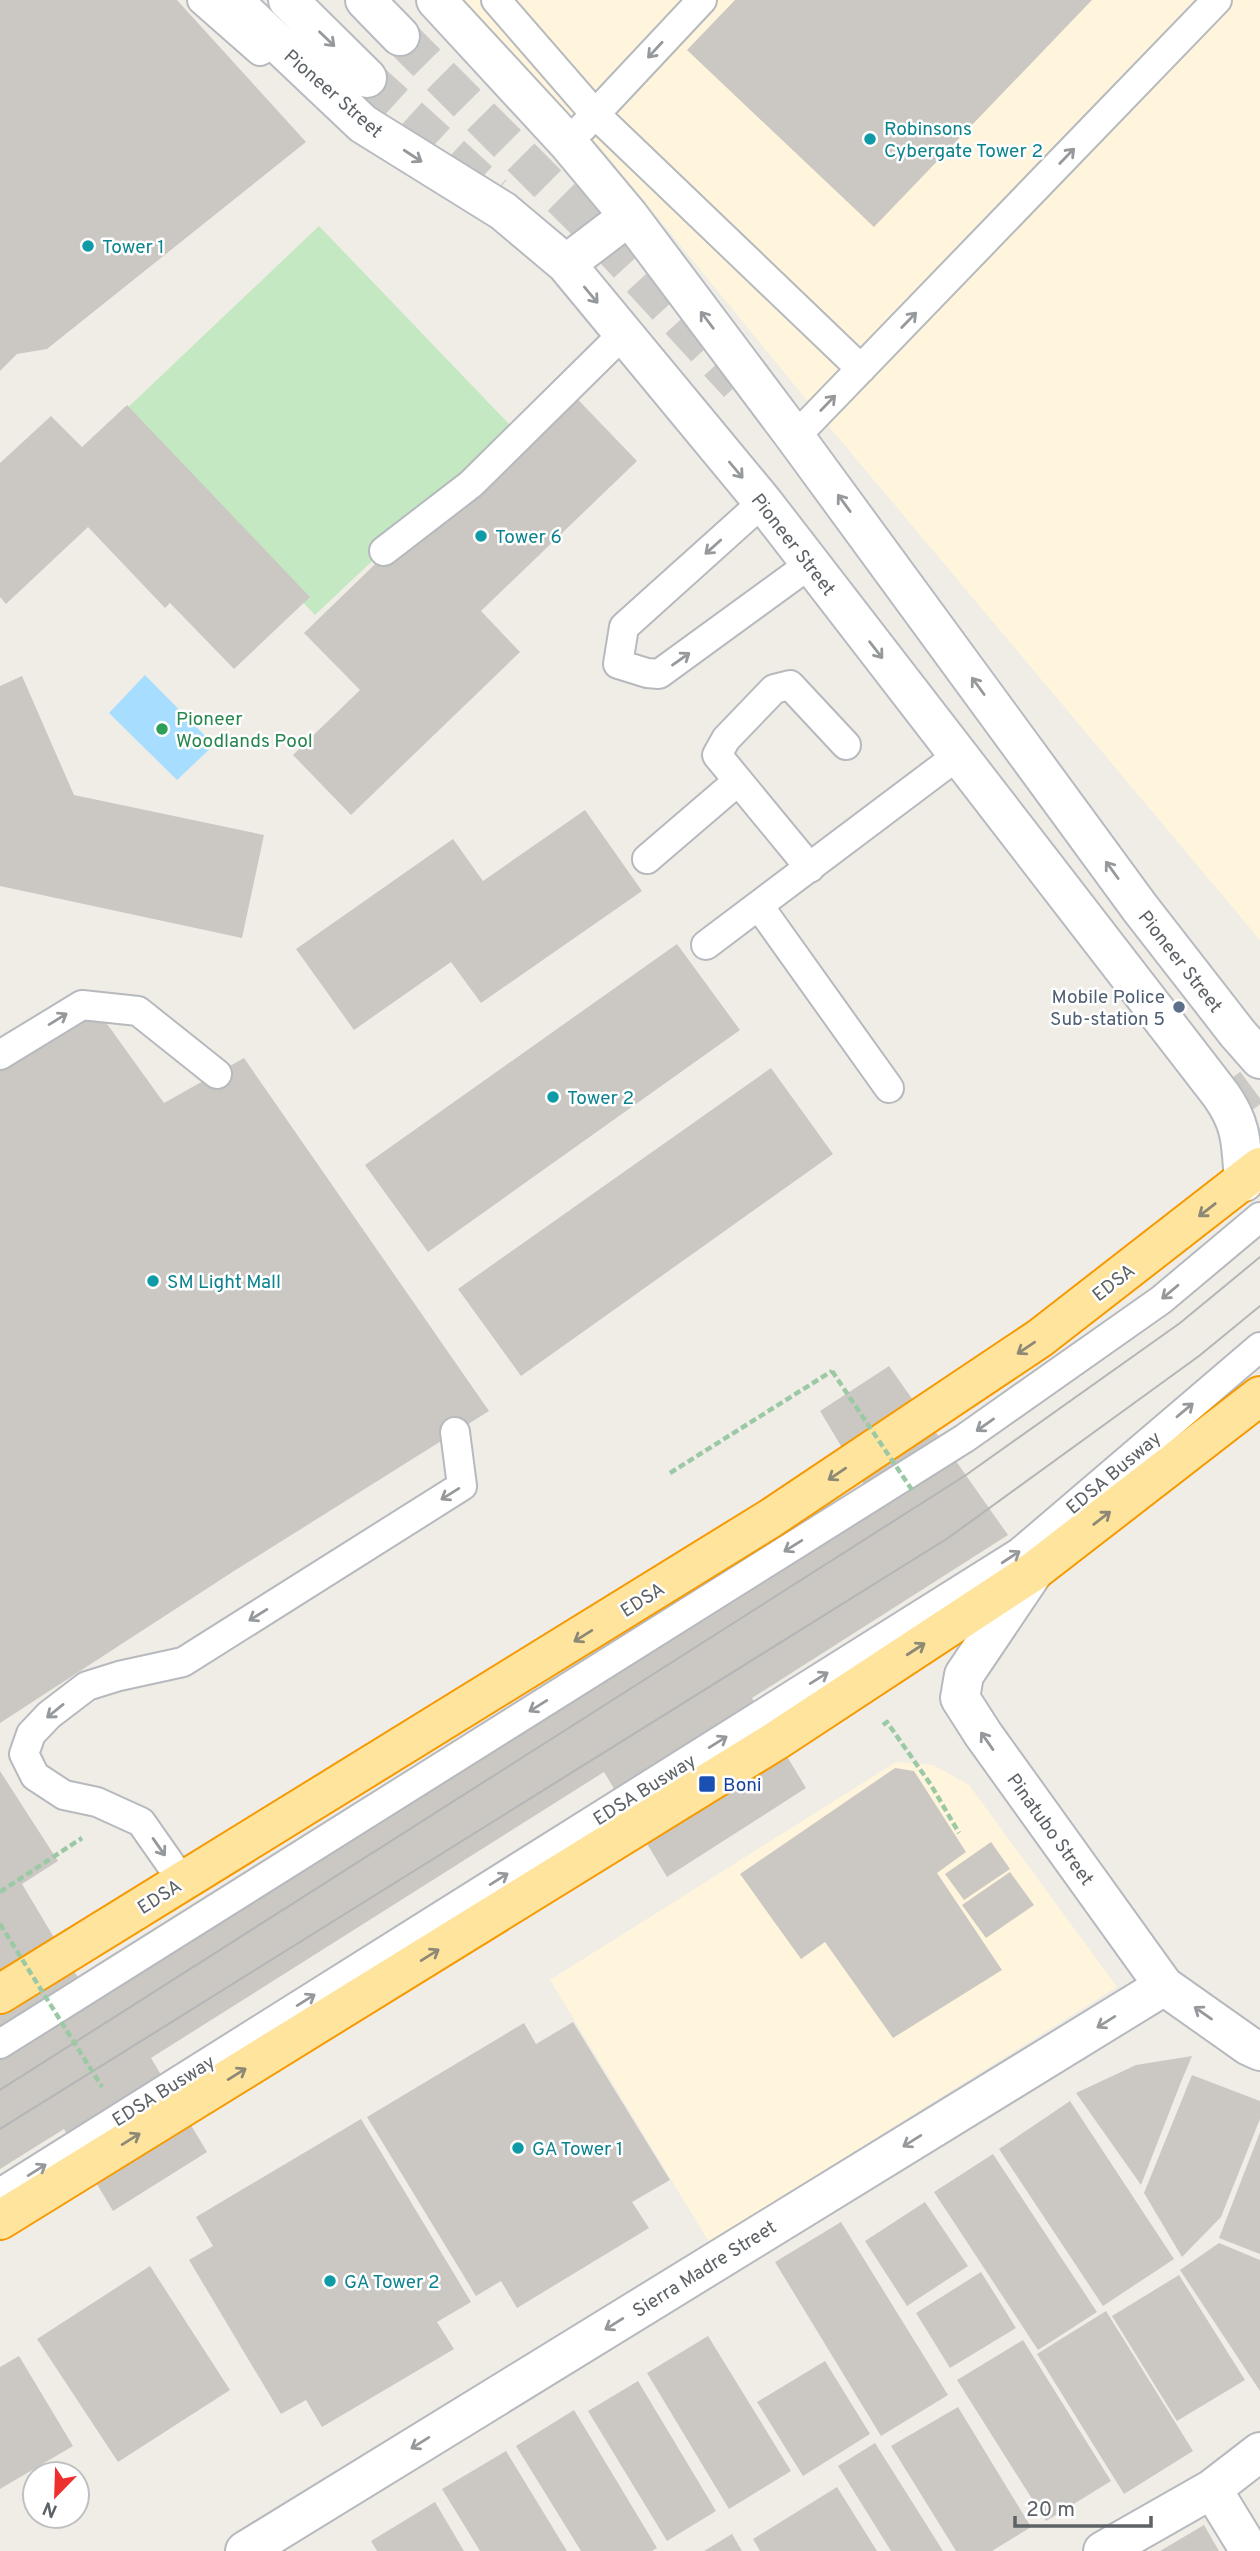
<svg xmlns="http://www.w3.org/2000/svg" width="1260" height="2551" font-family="Overpass,sans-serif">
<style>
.commercial{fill:#fff4dc}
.green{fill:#c4e8c2}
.water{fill:#a7deff}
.building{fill:#cbc8c3}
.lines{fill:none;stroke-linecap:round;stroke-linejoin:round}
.secondary-tunnel{stroke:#cbcac6;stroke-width:38;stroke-dasharray:38 19;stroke-linecap:butt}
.service-casing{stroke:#b6b9bd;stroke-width:32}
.minor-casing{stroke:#b6b9bd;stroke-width:42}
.tertiary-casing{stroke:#b6b9bd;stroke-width:42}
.secondary-casing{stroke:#b7bbc0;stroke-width:42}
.trunk-casing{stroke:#f69900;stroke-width:42}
.path{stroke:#9bc9a5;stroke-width:4.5;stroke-dasharray:7 3.5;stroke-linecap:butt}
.service{stroke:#fff;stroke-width:28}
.minor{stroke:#fff;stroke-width:38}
.tertiary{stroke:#fff;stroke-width:38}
.secondary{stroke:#fff;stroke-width:38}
.trunk{stroke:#ffe49d;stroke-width:38}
.tram{stroke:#b4b5b6;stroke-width:2}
.path-bridge{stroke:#9bc9a5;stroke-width:4.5;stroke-dasharray:7 3.5;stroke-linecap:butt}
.oneway{stroke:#96999c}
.oneway2{stroke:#8e8976}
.culture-dot{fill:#0f9aa8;stroke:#fff;stroke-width:2.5}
.leisure-dot{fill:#2e9e5b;stroke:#fff;stroke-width:2.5}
.service-dot{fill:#5c6f8a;stroke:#fff;stroke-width:2.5}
.transit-dot{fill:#1a4fb4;stroke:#fff;stroke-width:2.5}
.labels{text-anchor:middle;stroke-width:5;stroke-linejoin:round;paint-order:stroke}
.street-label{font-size:19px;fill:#5d6266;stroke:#fff}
.culture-label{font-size:19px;fill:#0d838f;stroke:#fff;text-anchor:start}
.leisure-label{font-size:19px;fill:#27864d;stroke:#fff;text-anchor:start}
.service-label{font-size:19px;fill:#4e5e75;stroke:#fff;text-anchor:end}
.transit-label{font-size:19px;fill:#164399;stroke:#fff;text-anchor:start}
</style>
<rect width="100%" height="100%" fill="#f0ede6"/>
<path class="commercial" d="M456 0H1260V940L805 398 606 154 537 80Z
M896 1762 933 1765 969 1785 1117 1987 709 2242 550 1980Z"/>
<path class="green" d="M319 226 513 428 315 615 122 413Z"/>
<path class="water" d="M145 675 214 745 177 780 109 713Z"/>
<path class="building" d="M0 0H177L306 142 47 349 17 354 0 371Z
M735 0H1092L874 227 687 50Z
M562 383 637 461 481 611 520 652 351 815 293 755 360 690 304 633Z
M127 405 310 597 234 669 170 603 165 608 88 527 6 604 0 597V463L51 416 82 447Z
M22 676 74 795 264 835 242 938 0 886V686Z
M585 810 642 891 481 1003 451 962 354 1030 296 949 453 839 483 881Z
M677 944 740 1030 428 1252 365 1165Z
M97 1010 164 1103 244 1058 489 1411 234 1571 0 1723V1068Z
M771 1068 833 1154 521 1376 458 1289Z
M889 1366 1008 1535 752 1698 806 1788 667 1877 604 1772 151 2058 207 2152 113 2211 64 2129 0 2169V1771L58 1861 22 1884 89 1996 874 1501 820 1411Z
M895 1768 914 1771 966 1852 937 1873 1002 1970 893 2038 825 1942 801 1959 740 1874Z
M991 1842 1010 1869 964 1900 945 1874Z
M1010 1872 1034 1905 986 1938 962 1905Z
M573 2022 670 2180 632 2202 649 2228 517 2308 501 2281 476 2296 367 2117 524 2023 536 2044Z
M1192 2056 1181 2082 1141 2185 1076 2093 1136 2065Z
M1192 2075 1260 2101V2119L1221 2217 1182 2257 1144 2193Z
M1070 2101 1174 2259 1103 2306 999 2149Z
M361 2119 471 2302 437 2322 454 2349 322 2427 306 2400 281 2414 189 2260 213 2246 196 2217Z
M1260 2132V2254L1219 2238Z
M993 2154 1097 2312 1038 2350 934 2192Z
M925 2202 968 2266 907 2306 865 2241Z
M841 2222 948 2395 881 2436 775 2262Z
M1219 2243 1260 2260V2391L1180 2270Z
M150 2266 230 2390 118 2462 37 2339Z
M981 2272 1016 2328 950 2368 916 2313Z
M1179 2275 1245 2380 1177 2421 1112 2316Z
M1106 2311 1193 2451 1124 2494 1037 2354Z
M708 2336 791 2471 729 2509 647 2373Z
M1023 2340 1111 2481 1046 2521 957 2380Z
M19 2356 73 2446 0 2489V2367Z
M825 2361 870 2434 803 2476 757 2402Z
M638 2381 716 2511 667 2541 588 2411Z
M958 2407 1031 2527 992 2551H956L891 2446Z
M574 2410 657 2548 652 2551H581L516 2446Z
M875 2443 943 2551H891L838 2466Z
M506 2451 567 2551H480L442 2489Z
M837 2487 877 2551H760L753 2539Z
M435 2502 464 2551H377L371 2541Z
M1204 2525 1219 2551H1160Z
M732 2534 742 2551H704Z"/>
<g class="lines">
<path class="secondary-tunnel" d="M400 36 615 251 738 384
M367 78 494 194
M1225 1083 1260 1130"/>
<defs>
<path id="service" d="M202 0 260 51
M496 0 595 114 861 369
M582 128 702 0
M795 437 1217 0
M763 502 624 627 618 664 647 673 659 674 810 564
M384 551 471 484 622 335
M647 859 738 781
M810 868 717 755 726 739 774 689 790 685 846 745
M759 906 889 1088
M706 945 957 756
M0 1055 82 1005 138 1011 217 1074
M183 1882 141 1822 97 1802 64 1795 35 1776 24 1754 31 1734 49 1715 87 1686 119 1676 183 1662 462 1486 455 1432
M0 2044 965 1438 1161 1300 1260 1217
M0 2193 1020 1552 1260 1347"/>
<path id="minor" d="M1212 2489 1250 2551
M245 2551 1164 1986
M1103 2551 1212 2489 1260 2452"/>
<path id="tertiary" d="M1034 1571 964 1675 960 1698 983 1734 1164 1986 1249 2046 1260 2051"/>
<path id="secondary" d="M232 0 363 124 503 211 566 264 763 502 1221 1095C1243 1126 1241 1145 1244 1182
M288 0 367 78
M365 0 400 36
M436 0 568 143 629 216 795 437 1140 908 1238 1034 1260 1059
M566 264 629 216"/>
<path id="trunk" d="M0 1994 771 1518 1040 1338 1260 1167
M0 2220 777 1740 1034 1571 1260 1396"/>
</defs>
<use href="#service" class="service-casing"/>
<use href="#minor" class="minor-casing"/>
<use href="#tertiary" class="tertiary-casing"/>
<use href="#secondary" class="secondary-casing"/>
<use href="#trunk" class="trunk-casing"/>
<path class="path" d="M670 1473 832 1371
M883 1725 887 1722 931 1785 959 1833
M0 1892 82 1838"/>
<use href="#service" class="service"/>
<use href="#minor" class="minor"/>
<use href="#tertiary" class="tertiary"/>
<use href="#secondary" class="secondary"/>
<use href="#trunk" class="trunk"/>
<path class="tram" d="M0 2090 966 1475 1180 1323 1260 1257
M0 2129 948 1538 1199 1356 1260 1306"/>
<path class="path-bridge" d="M832 1371 912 1490
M0 1924 102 2087"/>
</g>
<defs><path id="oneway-shaft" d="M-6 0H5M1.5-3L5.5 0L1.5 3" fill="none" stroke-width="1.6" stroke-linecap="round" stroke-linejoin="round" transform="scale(1.75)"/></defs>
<g class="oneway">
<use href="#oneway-shaft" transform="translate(327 39) rotate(44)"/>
<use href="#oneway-shaft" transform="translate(655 50) rotate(133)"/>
<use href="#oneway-shaft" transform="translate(413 156) rotate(33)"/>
<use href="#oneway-shaft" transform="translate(1067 156) rotate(-46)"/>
<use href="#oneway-shaft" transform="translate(591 295) rotate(50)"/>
<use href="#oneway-shaft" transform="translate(707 320) rotate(-127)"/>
<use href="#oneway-shaft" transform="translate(909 320) rotate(-46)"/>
<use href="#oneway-shaft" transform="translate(828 403) rotate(-46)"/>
<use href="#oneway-shaft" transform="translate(736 470) rotate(50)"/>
<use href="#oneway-shaft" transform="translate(844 503) rotate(-126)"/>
<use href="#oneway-shaft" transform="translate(713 547) rotate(138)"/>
<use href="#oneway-shaft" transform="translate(876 650) rotate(52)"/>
<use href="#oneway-shaft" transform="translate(681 659) rotate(-35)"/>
<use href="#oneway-shaft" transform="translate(978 686) rotate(-126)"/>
<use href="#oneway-shaft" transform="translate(1112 870) rotate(-126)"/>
<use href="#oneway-shaft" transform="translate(58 1019) rotate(-32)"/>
<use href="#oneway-shaft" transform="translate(1170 1292) rotate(140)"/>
<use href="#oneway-shaft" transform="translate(1185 1410) rotate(-40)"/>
<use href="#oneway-shaft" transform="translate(985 1425) rotate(145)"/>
<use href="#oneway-shaft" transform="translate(450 1494) rotate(148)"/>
<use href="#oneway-shaft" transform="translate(793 1546) rotate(148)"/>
<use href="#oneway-shaft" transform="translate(1011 1557) rotate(-33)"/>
<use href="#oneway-shaft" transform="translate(258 1615) rotate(148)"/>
<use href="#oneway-shaft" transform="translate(819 1678) rotate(-32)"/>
<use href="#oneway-shaft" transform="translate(538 1706) rotate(148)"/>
<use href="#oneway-shaft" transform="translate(55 1711) rotate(141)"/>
<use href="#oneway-shaft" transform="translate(987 1741) rotate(-125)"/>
<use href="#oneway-shaft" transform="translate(718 1742) rotate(-32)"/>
<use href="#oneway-shaft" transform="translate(159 1847) rotate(55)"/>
<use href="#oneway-shaft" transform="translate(499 1879) rotate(-32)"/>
<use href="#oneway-shaft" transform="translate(306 2000) rotate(-32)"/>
<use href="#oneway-shaft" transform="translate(1203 2013) rotate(-145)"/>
<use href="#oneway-shaft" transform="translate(1106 2022) rotate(148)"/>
<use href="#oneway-shaft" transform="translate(912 2141) rotate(148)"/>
<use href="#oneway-shaft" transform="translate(37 2170) rotate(-32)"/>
<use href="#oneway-shaft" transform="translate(614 2324) rotate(148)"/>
<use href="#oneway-shaft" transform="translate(420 2443) rotate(148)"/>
</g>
<g class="oneway2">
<use href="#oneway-shaft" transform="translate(1207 1210) rotate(142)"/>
<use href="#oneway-shaft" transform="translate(1026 1348) rotate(146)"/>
<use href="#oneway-shaft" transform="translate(837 1474) rotate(146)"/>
<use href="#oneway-shaft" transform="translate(1102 1518) rotate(-38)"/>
<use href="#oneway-shaft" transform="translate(583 1636) rotate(148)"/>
<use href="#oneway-shaft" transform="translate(916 1649) rotate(-33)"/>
<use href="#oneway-shaft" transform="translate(430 1955) rotate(-32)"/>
<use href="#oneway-shaft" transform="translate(237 2074) rotate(-32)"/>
<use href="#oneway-shaft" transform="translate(131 2139) rotate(-32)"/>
</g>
<g class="culture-dot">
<circle cx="870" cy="139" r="7"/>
<circle cx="88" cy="246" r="7"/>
<circle cx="481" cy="536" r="7"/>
<circle cx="553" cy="1097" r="7"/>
<circle cx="153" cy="1281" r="7"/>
<circle cx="518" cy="2148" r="7"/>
<circle cx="330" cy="2281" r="7"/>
</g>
<circle class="leisure-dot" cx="162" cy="729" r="7"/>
<circle class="service-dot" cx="1179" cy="1007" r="7"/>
<rect class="transit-dot" x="698" y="1775" width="18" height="18" rx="3.5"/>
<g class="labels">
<g class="street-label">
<text transform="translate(334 93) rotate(41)" y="7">Pioneer Street</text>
<text transform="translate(794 544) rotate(52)" y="7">Pioneer Street</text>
<text transform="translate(1181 961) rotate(52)" y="7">Pioneer Street</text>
<text transform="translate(1113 1282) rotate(-38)" y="7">EDSA</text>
<text transform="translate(1113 1472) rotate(-40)" y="7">EDSA Busway</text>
<text transform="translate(642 1599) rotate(-32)" y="7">EDSA</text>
<text transform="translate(644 1789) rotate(-32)" y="7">EDSA Busway</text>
<text transform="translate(1051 1829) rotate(54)" y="7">Pinatubo Street</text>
<text transform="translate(159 1896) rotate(-32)" y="7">EDSA</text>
<text transform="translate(163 2090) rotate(-32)" y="7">EDSA Busway</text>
<text transform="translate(704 2268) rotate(-32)" y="7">Sierra Madre Street</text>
</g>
<g class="culture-label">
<text x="884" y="135">Robinsons<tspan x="884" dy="22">Cybergate Tower 2</tspan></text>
<text x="102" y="253">Tower 1</text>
<text x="495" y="543">Tower 6</text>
<text x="567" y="1104">Tower 2</text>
<text x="167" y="1288">SM Light Mall</text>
<text x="532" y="2155">GA Tower 1</text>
<text x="344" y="2288">GA Tower 2</text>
</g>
<g class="leisure-label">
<text x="176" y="725">Pioneer<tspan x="176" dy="22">Woodlands Pool</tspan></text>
</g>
<g class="service-label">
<text x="1165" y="1003">Mobile Police<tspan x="1165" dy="22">Sub-station 5</tspan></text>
</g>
<g class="transit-label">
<text x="723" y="1791">Boni</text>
</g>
</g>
<g transform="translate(56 2495) rotate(203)"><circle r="33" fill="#ffffff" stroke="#bec0c2" stroke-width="2"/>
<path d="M0-5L12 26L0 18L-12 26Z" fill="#ed302e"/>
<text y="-10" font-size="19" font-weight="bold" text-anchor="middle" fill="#5d6266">N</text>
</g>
<path d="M1015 2516v10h136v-10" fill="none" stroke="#5d6266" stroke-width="3.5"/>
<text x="1026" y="2516" font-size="21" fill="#5d6266" stroke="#ffffff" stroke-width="5" paint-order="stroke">20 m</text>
</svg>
